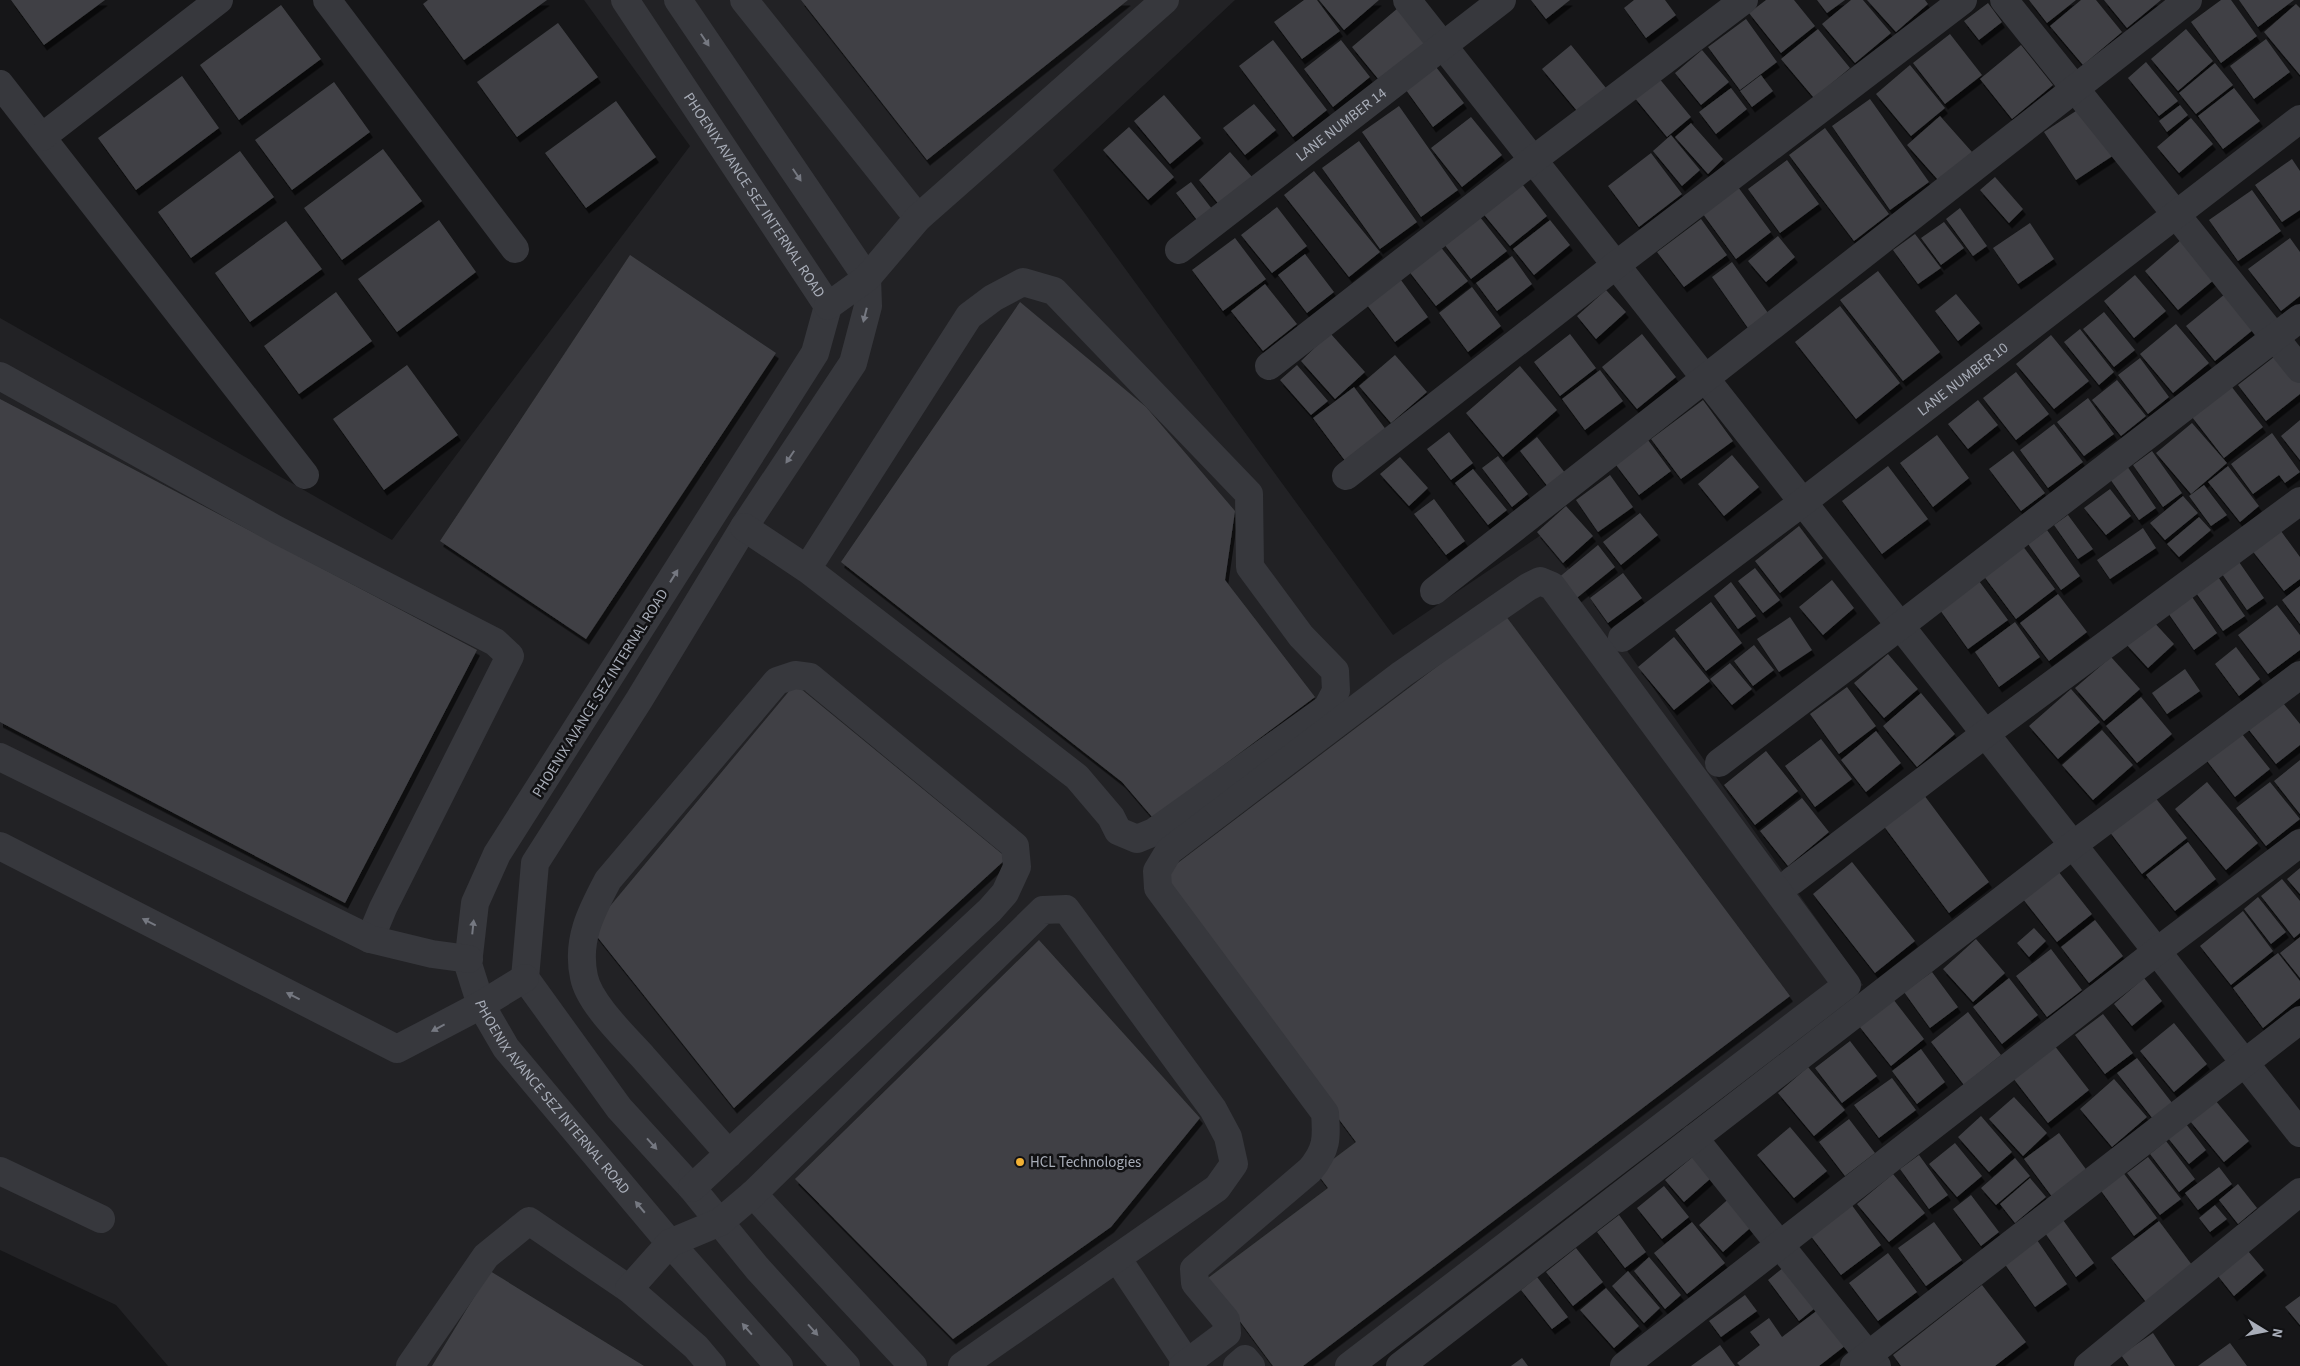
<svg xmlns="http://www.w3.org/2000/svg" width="2300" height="1366" font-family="'Source Sans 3',sans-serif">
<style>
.built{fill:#222225}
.building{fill:#404145;filter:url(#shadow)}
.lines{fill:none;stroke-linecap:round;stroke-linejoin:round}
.minor{stroke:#37383d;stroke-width:28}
.oneway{fill:#757881}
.poi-dot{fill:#f2b134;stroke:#111113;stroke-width:2}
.labels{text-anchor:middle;stroke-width:5;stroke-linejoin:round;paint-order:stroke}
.street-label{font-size:15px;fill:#a8adb8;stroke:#111113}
.poi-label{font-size:15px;fill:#a8adb8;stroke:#111113;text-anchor:start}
</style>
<defs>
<filter id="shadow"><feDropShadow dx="3" dy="5.5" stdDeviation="0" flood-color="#0009"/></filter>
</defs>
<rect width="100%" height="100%" fill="#161618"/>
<path class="built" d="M584 0H1235L1053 170 1393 635 1544 533 1863 985 1352 1366H168L116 1305 0 1250V318L392 540 690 146Z"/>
<path class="building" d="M11 0H105L44 45Z
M428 0H547L464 60 423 4Z
M801 0H1128L927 160Z
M1304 0H1317L1340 31 1302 59 1274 22Z
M1319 0H1379L1344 30Z
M1531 0H1570L1546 19Z
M1634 0H1665L1676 15 1646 38 1624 8Z
M1766 0H1794L1815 26 1781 53 1749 13Z
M1817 0H1845L1827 13Z
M1851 0H1863L1891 33 1855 63 1822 24Z
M1867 0H1925L1928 4 1896 32Z
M2029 0H2076L2047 23Z
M2081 0H2096L2122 32 2083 65 2050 26Z
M2104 0H2161L2127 28Z
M2221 0H2231L2257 36 2221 63 2191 22Z
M2239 0H2294L2258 27Z
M1988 3 2002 22 1979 40 1964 21Z
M2296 4 2300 8V75L2264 32Z
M281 5 321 59 239 120 200 65Z
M1398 8 1430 46 1384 86 1352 47Z
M1746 19 1777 62 1740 90 1708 47Z
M558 23 598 77 517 137 477 82Z
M1818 29 1850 68 1814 98 1781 59Z
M2186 29 2213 61 2178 91 2151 59Z
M1950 34 1982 75 1945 104 1913 63Z
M2266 39 2290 72 2254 99 2230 66Z
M1273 40 1327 110 1293 137 1239 66Z
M1341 40 1370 77 1333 107 1304 69Z
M1571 45 1606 88 1578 112 1542 69Z
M2021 45 2053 85 2012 119 1980 79Z
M1702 50 1729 82 1701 105 1675 73Z
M2146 62 2178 101 2159 116 2128 78Z
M2215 63 2233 85 2196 114 2179 93Z
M1910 65 1945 108 1911 136 1876 94Z
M1436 67 1464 103 1433 127 1406 90Z
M1761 75 1773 91 1752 107 1740 91Z
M182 76 219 128 136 190 98 138Z
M1658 77 1691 117 1667 137 1634 97Z
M334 82 370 132 292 190 255 140Z
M1731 88 1747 109 1716 134 1699 112Z
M2234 88 2260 121 2223 149 2198 116Z
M1164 95 1201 138 1170 164 1134 121Z
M1870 99 1929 182 1890 210 1832 126Z
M616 101 656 157 586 208 545 153Z
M1254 104 1276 130 1245 155 1223 128Z
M2180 105 2188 115 2167 132 2159 121Z
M1399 106 1458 190 1421 217 1362 132Z
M2082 107 2114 155 2076 180 2044 132Z
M1940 116 1972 152 1939 181 1907 145Z
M1471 117 1502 155 1462 187 1431 148Z
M2191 118 2213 144 2179 173 2157 147Z
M1691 123 1723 159 1708 174 1675 137Z
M1129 127 1174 177 1148 200 1103 150Z
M1825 128 1889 214 1854 241 1789 155Z
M1671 135 1700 170 1682 186 1653 151Z
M1359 141 1417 222 1380 249 1322 168Z
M383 149 422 201 342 260 304 208Z
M240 151 274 197 191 258 158 212Z
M1230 152 1253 178 1221 207 1199 180Z
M1651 153 1682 194 1639 227 1608 186Z
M2292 159 2300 171V210L2282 222 2255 185Z
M1787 160 1819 204 1780 233 1748 189Z
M1314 171 1380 252 1349 277 1284 195Z
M1995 177 2023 209 2009 223 1980 190Z
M1519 180 1547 216 1510 246 1481 211Z
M1191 182 1212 209 1197 220 1176 193Z
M1738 187 1771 232 1736 259 1703 214Z
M2252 190 2281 231 2238 261 2209 220Z
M1277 207 1307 246 1272 273 1241 235Z
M1960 208 1987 246 1973 256 1946 219Z
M1480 217 1507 251 1471 279 1444 244Z
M1701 219 1727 255 1684 287 1657 252Z
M439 220 476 272 397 332 358 279Z
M1550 220 1570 245 1534 275 1513 249Z
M286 221 322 269 250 322 215 273Z
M1944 222 1964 248 1941 265 1921 238Z
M2030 223 2054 259 2018 284 1993 248Z
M1915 234 1941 268 1918 284 1893 250Z
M1778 236 1795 257 1766 282 1748 261Z
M1235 238 1266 279 1223 311 1192 270Z
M2290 238 2300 252V296L2281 311 2248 269Z
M2182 239 2215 279 2178 310 2145 271Z
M1439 245 1468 281 1436 306 1408 270Z
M1305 254 1334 292 1307 313 1278 275Z
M630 255 776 353 586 639 440 541Z
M1512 256 1532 284 1497 311 1476 283Z
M1732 262 1768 313 1748 328 1712 277Z
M1878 271 1940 352 1903 381 1840 300Z
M2135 275 2166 311 2134 338 2104 301Z
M1398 276 1428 317 1395 342 1364 301Z
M1265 284 1297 324 1263 351 1231 311Z
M1472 287 1501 326 1468 352 1439 313Z
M1606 290 1626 312 1596 339 1577 316Z
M336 292 372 341 299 394 264 346Z
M1956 294 1980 323 1958 341 1935 311Z
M2225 294 2254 329 2215 361 2186 326Z
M1020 302 1146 407 1235 511 1225 580 1315 697 1153 818 1122 782 841 562Z
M1840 306 1900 383 1856 419 1795 342Z
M2104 312 2135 350 2114 367 2083 329Z
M2176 324 2209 363 2173 393 2140 354Z
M2080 329 2114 372 2099 385 2064 342Z
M1330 333 1365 372 1335 399 1301 361Z
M1570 334 1596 368 1560 396 1534 362Z
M1642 334 1676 377 1637 409 1602 367Z
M2051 335 2089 381 2054 409 2016 364Z
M2279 353 2300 380V394L2266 421 2238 385Z
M1395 355 1427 392 1391 423 1359 386Z
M2140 358 2169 397 2148 414 2118 375Z
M407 365 458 435 384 490 333 419Z
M1297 365 1328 401 1311 415 1280 380Z
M1520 366 1557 410 1503 457 1466 413Z
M1600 370 1623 401 1585 430 1562 399Z
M2016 372 2049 414 2016 440 1983 398Z
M2117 380 2146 416 2121 436 2092 400Z
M2231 386 2263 427 2224 458 2192 417Z
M1354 387 1387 431 1346 462 1313 418Z
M2088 398 2114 434 2084 456 2057 422Z
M0 399 477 650 345 903 0 722Z
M1703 400 1733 441 1681 479 1651 439Z
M1978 400 1998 425 1968 449 1948 424Z
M2300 420V460L2281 436Z
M2192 423 2227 463 2191 494 2156 453Z
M2054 424 2083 462 2048 488 2020 450Z
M1449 432 1473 463 1451 480 1427 449Z
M2272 433 2300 472 2285 483 2279 475 2253 494 2231 464Z
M1937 435 1969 478 1933 507 1900 463Z
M1537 437 1569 478 1552 492 1520 451Z
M1648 440 1671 471 1639 495 1616 465Z
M2013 451 2045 493 2021 511 1989 469Z
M2152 451 2182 493 2163 507 2133 465Z
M1732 455 1759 487 1724 516 1698 484Z
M1498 456 1528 494 1512 507 1482 468Z
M1400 457 1428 488 1409 506 1380 474Z
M1888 466 1928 519 1882 554 1842 501Z
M2127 466 2156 508 2139 520 2110 479Z
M2228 466 2259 506 2240 522 2208 482Z
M1473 469 1507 510 1488 525 1455 483Z
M1610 475 1633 507 1598 532 1576 500Z
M2204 485 2227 515 2211 526 2189 496Z
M2110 489 2131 516 2106 535 2084 508Z
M2183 496 2198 513 2165 540 2150 523Z
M1434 499 1465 541 1446 555 1414 514Z
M1566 506 1593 536 1563 563 1537 532Z
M1640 513 1658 535 1621 565 1603 542Z
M2068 515 2093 549 2078 559 2054 525Z
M2199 517 2211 530 2179 557 2167 544Z
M1799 526 1823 558 1780 593 1755 561Z
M2278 527 2300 557V579L2284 591 2251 549Z
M2143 528 2156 548 2110 579 2097 560Z
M2047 530 2080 576 2061 590 2028 544Z
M1598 545 1615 567 1573 601 1557 579Z
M2022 545 2055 589 2016 619 1983 575Z
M2239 562 2264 598 2247 610 2222 574Z
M1755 568 1780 600 1763 613 1738 581Z
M1623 573 1642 598 1608 623 1590 598Z
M2216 574 2245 616 2223 631 2194 590Z
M1832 580 1854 608 1823 635 1799 607Z
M1979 581 2008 620 1968 649 1940 610Z
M1731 582 1756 616 1738 629 1714 596Z
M2300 586V624L2282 600Z
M2058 594 2087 632 2049 661 2020 623Z
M2190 594 2217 633 2194 650 2166 610Z
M1711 602 1742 643 1706 671 1675 630Z
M2277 605 2300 635V650L2268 674 2238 635Z
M1505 615 1790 996 1303 1366H1273L1208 1278 1328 1188 1316 1172 1356 1142 1158 878Z
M1790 617 1812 650 1779 672 1757 639Z
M2151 619 2174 644 2148 668 2126 644Z
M2015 622 2040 657 1999 687 1975 652Z
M1674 637 1710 681 1674 710 1638 667Z
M1754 645 1774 670 1753 686 1734 661Z
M2236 647 2260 679 2239 696 2215 664Z
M1888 654 1918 689 1884 718 1854 683Z
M2111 657 2140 689 2104 721 2075 688Z
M1730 663 1752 689 1732 705 1710 679Z
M2185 669 2200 691 2167 714 2152 693Z
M795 684 1007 858 734 1108 591 929Z
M1847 687 1876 726 1839 754 1810 714Z
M2071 689 2100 722 2058 759 2029 726Z
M1921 693 1955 734 1917 767 1883 726Z
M2141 697 2172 734 2137 763 2106 726Z
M2279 698 2300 724V745L2276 764 2245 725Z
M2238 729 2270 769 2235 797 2204 757Z
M2102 730 2133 765 2093 800 2062 765Z
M1876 731 1901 763 1866 792 1841 760Z
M1821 739 1852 779 1815 807 1785 766Z
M1766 751 1798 791 1755 825 1724 785Z
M2300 760V814L2274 781Z
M2207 782 2258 843 2226 870 2175 809Z
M2270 782 2300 819 2266 846 2236 808Z
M1924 795 1989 882 1949 913 1883 825Z
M2154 796 2187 838 2142 874 2109 831Z
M1802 798 1829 832 1788 866 1760 831Z
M2188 842 2216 879 2175 911 2146 875Z
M1852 862 1915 941 1875 973 1813 894Z
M2300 868V894L2287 879Z
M2058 871 2092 914 2057 942 2023 899Z
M2282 879 2300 901V933L2294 938 2261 896Z
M2258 897 2286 932 2271 944 2244 909Z
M2243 911 2273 951 2231 985 2200 946Z
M2095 920 2123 956 2089 983 2061 947Z
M2034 928 2046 941 2029 957 2017 943Z
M2300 937V978L2280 953Z
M1976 939 2005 973 1973 1002 1943 969Z
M1039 940 1200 1118 1111 1227 953 1339 795 1179Z
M2051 949 2082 990 2047 1017 2016 976Z
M2278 953 2300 981V998L2263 1028 2233 988Z
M1932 972 1958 1007 1930 1028 1904 992Z
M2009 978 2038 1015 2002 1044 1973 1007Z
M2144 978 2162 1001 2132 1026 2114 1004Z
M1893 999 1924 1039 1891 1066 1859 1026Z
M1968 1012 2001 1055 1964 1085 1931 1042Z
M2103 1014 2133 1053 2105 1074 2075 1035Z
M2174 1023 2207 1064 2174 1092 2140 1051Z
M1850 1041 1877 1076 1842 1103 1815 1068Z
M2054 1045 2089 1090 2048 1123 2013 1078Z
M1921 1049 1945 1082 1917 1104 1892 1071Z
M2137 1058 2173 1104 2153 1119 2117 1073Z
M1808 1067 1845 1110 1814 1136 1778 1093Z
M1892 1078 1916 1110 1879 1138 1854 1105Z
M2114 1079 2147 1117 2112 1147 2080 1109Z
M2014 1097 2047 1133 2023 1156 1989 1119Z
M2215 1100 2249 1141 2224 1162 2190 1121Z
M1981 1116 2012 1152 1989 1172 1958 1137Z
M1849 1119 1875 1153 1845 1176 1819 1142Z
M2186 1124 2206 1150 2189 1164 2168 1138Z
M1790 1127 1827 1171 1794 1198 1757 1155Z
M2059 1133 2088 1172 2053 1198 2024 1159Z
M2166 1141 2195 1179 2179 1192 2150 1154Z
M1955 1143 1982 1176 1957 1197 1929 1164Z
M1701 1150 1719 1171 1684 1202 1665 1180Z
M1919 1155 1948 1195 1929 1209 1900 1169Z
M2148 1157 2181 1199 2160 1215 2127 1173Z
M2015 1158 2030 1176 1996 1205 1981 1188Z
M2219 1167 2232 1184 2198 1210 2185 1193Z
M2122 1171 2157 1218 2134 1236 2099 1188Z
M1893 1174 1925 1213 1889 1242 1857 1204Z
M2030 1178 2046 1197 2015 1223 2000 1204Z
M2238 1184 2257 1208 2238 1224 2219 1200Z
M1664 1186 1689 1217 1662 1239 1637 1208Z
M1733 1195 1757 1222 1723 1252 1699 1225Z
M1971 1195 1999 1232 1981 1246 1953 1209Z
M1851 1204 1881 1245 1841 1275 1810 1235Z
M2215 1205 2227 1219 2210 1232 2199 1218Z
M1619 1215 1646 1252 1625 1268 1597 1232Z
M2063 1220 2094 1263 2076 1277 2045 1233Z
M2159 1221 2192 1265 2146 1302 2111 1258Z
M1692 1222 1725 1263 1687 1294 1654 1253Z
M1934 1222 1962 1260 1926 1286 1898 1248Z
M2037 1240 2067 1284 2035 1307 2004 1263Z
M1576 1248 1603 1282 1573 1306 1546 1272Z
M2248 1251 2264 1270 2234 1296 2218 1276Z
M1888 1253 1917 1292 1878 1321 1849 1283Z
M1649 1257 1681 1295 1665 1309 1634 1271Z
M1789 1263 1820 1304 1799 1321 1768 1280Z
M490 1271 644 1366H432Z
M1628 1271 1660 1308 1644 1323 1612 1286Z
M1537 1277 1568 1317 1552 1329 1521 1290Z
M1982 1285 2026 1342 1995 1366H1901L1893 1355Z
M1606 1288 1639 1326 1614 1348 1580 1310Z
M1745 1295 1757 1311 1721 1337 1709 1321Z
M2300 1296V1325L2285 1307Z
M1823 1306 1850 1342 1819 1366H1740L1737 1363 1760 1345 1750 1332 1769 1318 1782 1337Z
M2153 1333 2175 1366H2129L2121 1355Z
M2230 1343 2247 1366H2198Z
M1720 1345 1735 1366H1691Z
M1522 1358 1528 1366H1511Z"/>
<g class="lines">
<g class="minor">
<path d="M327 0 515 249"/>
<path id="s1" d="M625 0 828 306 815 353 497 854 475 903 468 964 481 1005 506 1048 670 1243 779 1366"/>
<path d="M678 0 867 278 868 306 853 363 744 527 639 700 535 863 525 978 619 1108 692 1188 757 1268 846 1366"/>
<path d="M744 0 918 218"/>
<path d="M1407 0 2300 1133"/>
<path d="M2004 0 2300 369"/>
<path d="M0 84 305 475"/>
<path d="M42 137 219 0"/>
<path id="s2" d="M1179 250 1502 0"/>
<path d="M828 306 867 278 918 218 1165 0"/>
<path d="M1269 366 1533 160 1744 0"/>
<path d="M0 376 277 530 495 642 510 656 383 908 370 939"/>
<path d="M1346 476 1616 265 1963 0"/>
<path d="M744 527 807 569 1077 777 1111 817 1118 831 1137 839 1154 832 1327 708 1336 691 1335 671 1301 636 1250 567 1249 494 1054 291 1023 282 993 298 969 316 807 569"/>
<path d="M1434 591 2188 0"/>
<path id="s3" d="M1622 638 1803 502 2300 119"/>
<path d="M0 757 370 939 432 954 469 959"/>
<path d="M1719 763 1900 626 2300 318"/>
<path d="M0 846 397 1049 481 1005 525 978"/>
<path d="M1792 881 1985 734 2300 501"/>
<path d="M1694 1138 1877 1366"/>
<path d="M0 1171 101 1219"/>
<path d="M692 1188 990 910 1005 893 1017 867 1015 846 810 677 795 675 777 681 608 880C591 912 576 940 584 977 589 1003 625 1037 643 1057 671 1089 700 1121 729 1154"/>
<path d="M753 1194 913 1366"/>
<path d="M1117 1258 1187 1363"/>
<path d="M410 1366 486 1256 529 1221 629 1289"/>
<path d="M712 1366 696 1347 629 1289 670 1243 720 1222 753 1194 1043 910 1066 909 1213 1109 1228 1137 1234 1164 1217 1188 962 1366"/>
<path d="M1183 1366 1227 1333 1226 1320 1195 1283 1194 1269 1310 1170C1327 1150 1327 1138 1325 1113L1158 888 1157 871 1169 851 1402 674 1528 587 1540 581 1552 586 1847 985 1349 1366"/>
<path d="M1237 1366 1245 1359 1251 1366"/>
<path d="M1400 1366 2073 845 2300 675"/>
<path d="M1624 1366 2156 952 2300 843"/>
<path d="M1854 1366 2300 1020"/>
<path d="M2088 1366 2300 1192"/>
</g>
</g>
<defs><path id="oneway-solid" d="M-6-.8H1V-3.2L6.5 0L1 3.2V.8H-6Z" transform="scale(1.25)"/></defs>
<g class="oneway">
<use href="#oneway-solid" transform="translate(705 40) rotate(56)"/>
<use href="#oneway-solid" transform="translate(797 175) rotate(56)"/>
<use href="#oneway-solid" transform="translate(865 315) rotate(104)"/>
<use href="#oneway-solid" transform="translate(790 457) rotate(124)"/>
<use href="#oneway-solid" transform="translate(674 576) rotate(-58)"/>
<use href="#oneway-solid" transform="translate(149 922) rotate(-153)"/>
<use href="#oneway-solid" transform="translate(473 927) rotate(-84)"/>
<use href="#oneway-solid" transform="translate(293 996) rotate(-153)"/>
<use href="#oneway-solid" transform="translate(438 1028) rotate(152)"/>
<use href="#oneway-solid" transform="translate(652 1144) rotate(48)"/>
<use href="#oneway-solid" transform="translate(640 1207) rotate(-130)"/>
<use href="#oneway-solid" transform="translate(747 1329) rotate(-131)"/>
<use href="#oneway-solid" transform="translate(813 1330) rotate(48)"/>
</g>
<circle class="poi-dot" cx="1020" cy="1162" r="5"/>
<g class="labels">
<g class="street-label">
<text dy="5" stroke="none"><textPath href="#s2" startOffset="205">LANE NUMBER 14</textPath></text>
<text dy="5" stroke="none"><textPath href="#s1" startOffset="234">PHOENIX AVANCE SEZ INTERNAL ROAD</textPath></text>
<text dy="5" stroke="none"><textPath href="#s3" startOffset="428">LANE NUMBER 10</textPath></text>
<text transform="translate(600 693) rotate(-58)" y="5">PHOENIX AVANCE SEZ INTERNAL ROAD</text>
<text dy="5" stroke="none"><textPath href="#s1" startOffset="1284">PHOENIX AVANCE SEZ INTERNAL ROAD</textPath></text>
</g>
<g class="poi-label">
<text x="1030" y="1167">HCL Technologies</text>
</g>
</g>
<g transform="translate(2265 1331) rotate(100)" stroke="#111113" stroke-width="4" paint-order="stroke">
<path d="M0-4L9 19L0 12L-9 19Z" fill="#a8adb8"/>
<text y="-8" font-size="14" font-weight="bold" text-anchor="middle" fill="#a8adb8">N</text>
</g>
</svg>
